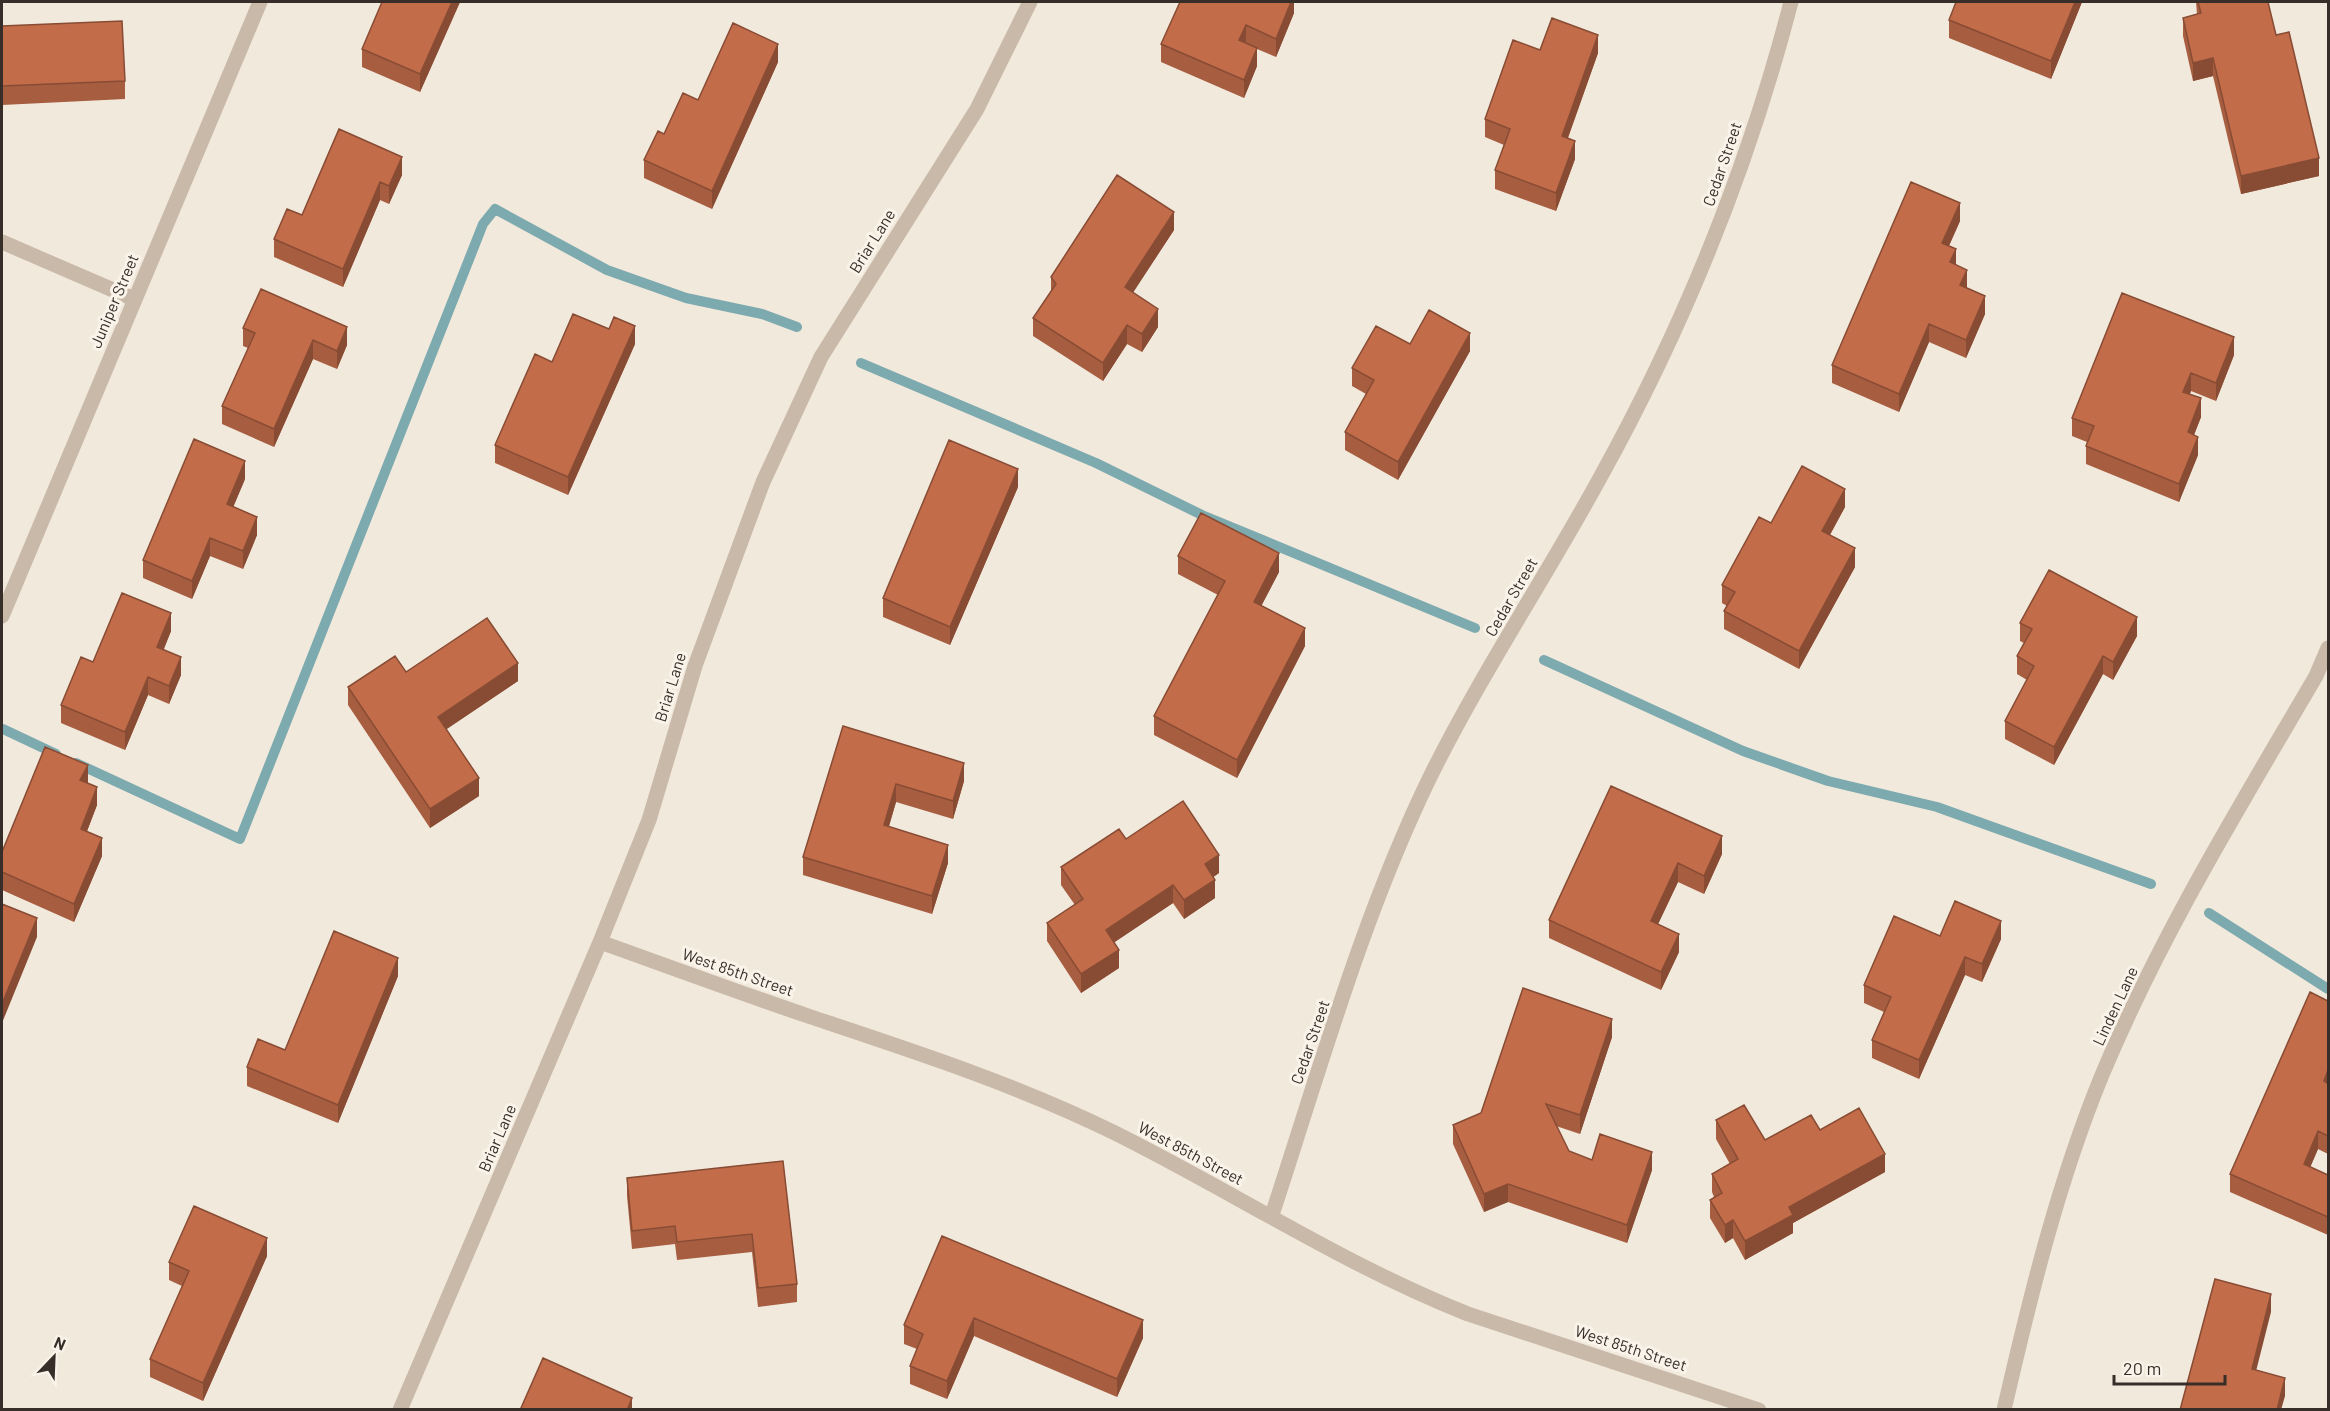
<svg xmlns="http://www.w3.org/2000/svg" width="2330" height="1411" font-family="Barlow,sans-serif">
<style>
.lines{fill:none;stroke-linecap:round;stroke-linejoin:round}
.stream{stroke:#7daaae;stroke-width:10}
.minor{stroke:#c9b9a9;stroke-width:15}
.wall{fill:#a75d40}
.shaded-wall{fill:#884c34}
.building{fill:#c26c4a;stroke:#884c34;stroke-width:1.5}
.labels{text-anchor:middle;stroke-width:6;stroke-linejoin:round;paint-order:stroke}
.street-label{font-size:16px;fill:#372e29;stroke:#f9f3e9}
</style>
<rect width="100%" height="100%" fill="#f2e9dd"/>
<g class="lines">
<path class="stream" d="M861 363 1096 463 1202 515 1475 628
M1544 660 1743 751 1828 781 1937 807 2151 884
M3 729 56 754
M76 763 240 839 483 224 495 209 607 270 686 298 762 314 797 327
M2209 913 2328 989"/>
<path class="minor" d="M2 242 134 299
M2 616 260 2
M600 942C670 967 740 993 811 1017 913 1051 1015 1084 1113 1132 1232 1191 1344 1265 1468 1314L1759 1410
M1272 1215C1320 1069 1362 917 1430 777 1481 674 1546 577 1601 476 1684 326 1748 168 1791 2
M400 1410 600 942 649 820 695 666 763 482 821 357 977 109 1030 2
M2004 1410C2030 1297 2058 1182 2102 1075 2160 936 2240 806 2316 676L2328 648"/>
</g>
<path class="wall" d="M460 2 420 92 362 67V49Z
M1294 2V13L1276 57 1257 49V66L1244 98 1161 62V44Z
M1956 2H2082L2051 79 1949 38V20Z
M2196 2H2268L2276 35 2319 176 2241 194 2213 76 2193 81 2183 36V18L2197 14Z
M2 26 125 81V99L2 105Z
M1540 50 1598 53 1568 138 1575 159 1556 211 1495 189V170L1504 145 1485 137V119Z
M778 62 712 209 644 178V160L664 134 698 100Z
M339 129 402 175 389 204 380 200 343 287 274 257V239L302 215Z
M1960 221 1949 246 1956 264 1967 288 1985 314 1966 358 1929 342 1899 412 1832 383V365Z
M1174 230 1133 292 1158 327 1142 352 1127 344 1103 381 1033 336V318L1051 291V277Z
M243 328 347 345 337 369 313 359 274 447 222 424V406L248 348 243 346Z
M635 344 568 495 495 463V445L552 362Z
M1410 344 1470 351 1398 480 1345 450V432L1366 394 1352 386V368Z
M2234 355 2216 401 2191 391 2190 394 2201 417 2194 435 2198 455 2179 502 2086 464V446L2087 442 2072 436V418Z
M245 479 233 507 257 535 243 569 210 556 192 599 143 578V560Z
M1018 487 950 645 883 617V598Z
M1845 507 1830 535 1855 567 1799 669 1724 629V611L1727 606 1722 603V585L1771 523Z
M1178 556 1279 572 1261 606 1305 646 1237 778 1154 735V716L1218 595 1178 574Z
M2020 623 2137 636 2113 680 2103 674 2054 765 2005 739V721L2027 680 2017 674V656L2024 643 2020 641Z
M171 631 164 649 181 675 169 704 148 695 125 750 61 723V705L93 662Z
M406 672 518 681 446 729 479 796 430 828 348 705V687Z
M843 726 964 781 953 819 896 802 889 826 948 863 932 914 803 875V857Z
M88 783 97 805 87 831 102 856 74 922 2 890V852Z
M1611 786 1722 854 1704 894 1678 882 1658 924 1679 952 1661 990 1549 938V920Z
M1126 839 1219 873 1213 877 1215 898 1184 919 1173 903 1114 942 1119 968 1081 993 1047 941V923L1075 905 1061 885V867Z
M1940 936 2001 939 1982 982 1965 975 1919 1079 1872 1058V1040L1884 1012 1864 1003V985Z
M398 976 338 1123 247 1086V1067L285 1050Z
M2328 1001V1154L2318 1149 2310 1167 2328 1175V1235L2230 1192V1174Z
M1612 1037 1580 1134 1556 1126 1569 1151 1592 1160 1652 1170 1627 1243 1508 1202 1484 1212 1453 1144V1125L1481 1113Z
M1716 1120 1765 1140 1820 1130 1885 1172 1793 1223V1233L1745 1260 1733 1238 1725 1243 1710 1218V1200L1714 1197 1712 1192V1174L1730 1164 1716 1139Z
M783 1161 797 1284V1302L758 1307 752 1252 677 1260 675 1244 632 1249 627 1196V1178Z
M942 1236 1143 1338 1117 1397 974 1336 947 1399 910 1384V1366L917 1349 904 1344V1325Z
M267 1256 203 1401 150 1377V1359L182 1286 169 1280V1262Z"/>
<path class="shaded-wall" d="M452 2H460L420 92V74Z
M1291 2H1294V13L1276 57V39Z
M2075 2H2082L2051 79V61Z
M1246 25V43L1239 40Z
M1598 35V53L1562 154V136Z
M778 44V62L712 209V191Z
M1257 48V66L1244 98V80Z
M2213 58V76L2193 81V63Z
M1575 141V159L1556 211V193Z
M402 157V175L389 204V186Z
M2319 158V176L2241 194V176Z
M380 182V200L343 287V269Z
M1960 203V221L1942 261V243Z
M1174 212V230L1125 305V287Z
M1956 249V267L1950 262Z
M1967 270V288L1960 285Z
M1985 296V314L1966 358V340Z
M1158 309V327L1142 352V334Z
M1929 324V342L1899 412V394Z
M1127 325V344L1103 381V363Z
M635 326V344L568 495V477Z
M347 327V345L337 369V351Z
M1470 333V351L1398 480V462Z
M2234 337V355L2216 401V383Z
M313 340V359L274 447V429Z
M2191 373V391L2183 410V392Z
M2201 398V417L2188 450V432Z
M2198 437V455L2179 502V484Z
M245 461V479L227 522V504Z
M1018 469V487L950 645V627Z
M1845 489V507L1822 549V531Z
M257 517V535L243 569V551Z
M210 538V556L192 599V581Z
M1855 548V567L1799 669V651Z
M1279 553V572L1254 620V602Z
M171 613V631L157 665V647Z
M2137 617V636L2113 680V662Z
M1305 628V646L1237 778V760Z
M2103 656V674L2054 765V747Z
M181 657V675L169 704V686Z
M518 663V681L438 735V717Z
M148 677V695L125 750V732Z
M964 763V781L953 819V801Z
M88 765V783L80 780Z
M479 778V796L430 828V809Z
M896 784V802L884 843V825Z
M97 787V805L81 847V829Z
M1722 836V854L1704 894V876Z
M102 838V856L74 922V904Z
M948 845V863L932 914V896Z
M1219 855V873L1205 883V864Z
M1678 863V882L1651 939V921Z
M1215 880V898L1184 919V900Z
M1173 885V903L1106 948V930Z
M37 918V937L2 1023V1004Z
M2001 921V939L1982 982V964Z
M1679 934V952L1661 990V972Z
M1119 950V968L1081 993V974Z
M1965 957V975L1919 1079V1060Z
M398 958V976L338 1123V1105Z
M1612 1019V1037L1580 1134V1115Z
M2328 1070V1088L2324 1081Z
M2318 1131V1149L2304 1182V1164Z
M1652 1152V1170L1627 1243V1225Z
M1885 1154V1172L1793 1223V1233L1745 1260V1241L1789 1207Z
M1508 1184V1202L1484 1212V1194Z
M1733 1220V1238L1725 1243V1225Z
M267 1238V1256L203 1401V1383Z
M2271 1294V1312L2252 1387V1369Z
M974 1318V1336L947 1399V1381Z
M1143 1320V1338L1117 1397V1379Z
M2285 1378V1396L2281 1410H2277Z
M632 1398V1410H627Z"/>
<path class="building" d="M382 2H452L420 74 362 49Z
M1180 2H1291L1276 39 1246 25 1239 40 1257 48 1244 80 1161 44Z
M1956 2H2075L2051 61 1949 20Z
M2198 2H2268L2276 35 2289 32 2319 158 2241 176 2213 58 2193 63 2183 18 2201 13Z
M1552 18 1598 35 1562 136 1575 141 1556 193 1495 170 1510 129 1485 119 1513 40 1540 50Z
M122 21 125 81 2 86V26Z
M733 23 778 44 712 191 644 160 658 131 664 134 683 93 698 100Z
M339 129 402 157 389 186 380 182 343 269 274 239 287 209 302 215Z
M1117 175 1174 212 1125 287 1158 309 1142 334 1127 325 1103 363 1033 318 1056 284 1051 277Z
M1911 182 1960 203 1942 243 1956 249 1950 262 1967 270 1960 285 1985 296 1966 340 1929 324 1899 394 1832 365Z
M261 289 347 327 337 351 313 340 274 429 222 406 255 333 243 328Z
M2122 293 2234 337 2216 383 2191 373 2183 392 2201 398 2188 432 2198 437 2179 484 2086 446 2094 426 2072 418Z
M1429 310 1470 333 1398 462 1345 432 1374 380 1352 368 1376 326 1410 344Z
M573 314 609 329 614 317 635 326 568 477 495 445 535 354 552 362Z
M194 439 245 461 227 504 257 517 243 551 210 538 192 581 143 560Z
M949 440 1018 469 950 627 883 598Z
M1802 466 1845 489 1822 531 1855 548 1799 651 1724 611 1735 592 1722 585 1759 517 1771 523Z
M1201 513 1279 553 1254 602 1305 628 1237 760 1154 716 1225 581 1178 556Z
M2049 570 2137 617 2113 662 2103 656 2054 747 2005 721 2034 666 2017 656 2032 629 2020 623Z
M122 593 171 613 157 647 181 657 169 686 148 677 125 732 61 705 81 657 93 662Z
M487 618 518 663 438 717 479 778 430 809 348 687 395 656 406 672Z
M843 726 964 763 953 801 896 784 884 825 948 845 932 896 803 857Z
M45 747 88 765 80 780 97 787 81 829 102 838 74 904 2 872V852Z
M1611 786 1722 836 1704 876 1678 863 1651 921 1679 934 1661 972 1549 920Z
M1183 801 1219 855 1205 864 1215 880 1184 900 1173 885 1106 930 1119 950 1081 974 1047 923 1083 899 1061 867 1119 829 1126 839Z
M1955 901 2001 921 1982 964 1965 957 1919 1060 1872 1040 1891 997 1864 985 1894 916 1940 936Z
M2 904 37 918 2 1004Z
M334 931 398 958 338 1105 247 1067 258 1039 285 1050Z
M1523 988 1612 1019 1580 1115 1546 1104 1569 1151 1592 1160 1600 1134 1652 1152 1627 1225 1508 1184 1484 1194 1453 1125 1481 1113Z
M2310 992 2328 1001V1070L2324 1081 2328 1084V1136L2318 1131 2304 1164 2328 1175V1217L2230 1174Z
M1744 1105 1765 1140 1811 1115 1820 1130 1859 1108 1885 1154 1789 1207 1793 1215 1745 1241 1733 1220 1725 1225 1710 1200 1722 1193 1712 1174 1738 1159 1716 1120Z
M783 1161 797 1284 758 1288 752 1234 677 1242 675 1226 632 1231 627 1178Z
M194 1206 267 1238 203 1383 150 1359 189 1271 169 1262Z
M942 1236 1143 1320 1117 1379 974 1318 947 1381 910 1366 923 1334 904 1325Z
M2215 1279 2271 1294 2252 1369 2285 1378 2277 1410H2180Z
M543 1358 632 1398 627 1410H525L521 1408Z"/>
<g class="labels">
<g class="street-label">
<text transform="translate(1722 164) rotate(-71)" y="6">Cedar Street</text>
<text transform="translate(872 241) rotate(-58)" y="6">Briar Lane</text>
<text transform="translate(114 301) rotate(-67)" y="6">Juniper Street</text>
<text transform="translate(1511 597) rotate(-60)" y="6">Cedar Street</text>
<text transform="translate(670 687) rotate(-73)" y="6">Briar Lane</text>
<text transform="translate(738 972) rotate(19)" y="6">West 85th Street</text>
<text transform="translate(2115 1006) rotate(-65)" y="6">Linden Lane</text>
<text transform="translate(1310 1042) rotate(-71)" y="6">Cedar Street</text>
<text transform="translate(497 1138) rotate(-67)" y="6">Briar Lane</text>
<text transform="translate(1191 1153) rotate(28)" y="6">West 85th Street</text>
<text transform="translate(1631 1348) rotate(18)" y="6">West 85th Street</text>
</g>
</g>
<rect width="2330" height="1411" fill="none" stroke="#372e29" stroke-width="6"/>
<g transform="translate(54 1357) rotate(23)" stroke="#f9f3e9" stroke-width="4.5" paint-order="stroke">
<path d="M0-4.5L10 22L0 15L-10 22Z" fill="#372e29"/>
<text y="-9" font-size="16" font-weight="bold" text-anchor="middle" fill="#372e29">N</text>
</g>
<path d="M2114 1375v9h111v-9" fill="none" stroke="#372e29" stroke-width="3"/>
<text x="2123" y="1375" font-size="18" fill="#372e29" stroke="#f9f3e9" stroke-width="4.5" paint-order="stroke">20 m</text>
</svg>
